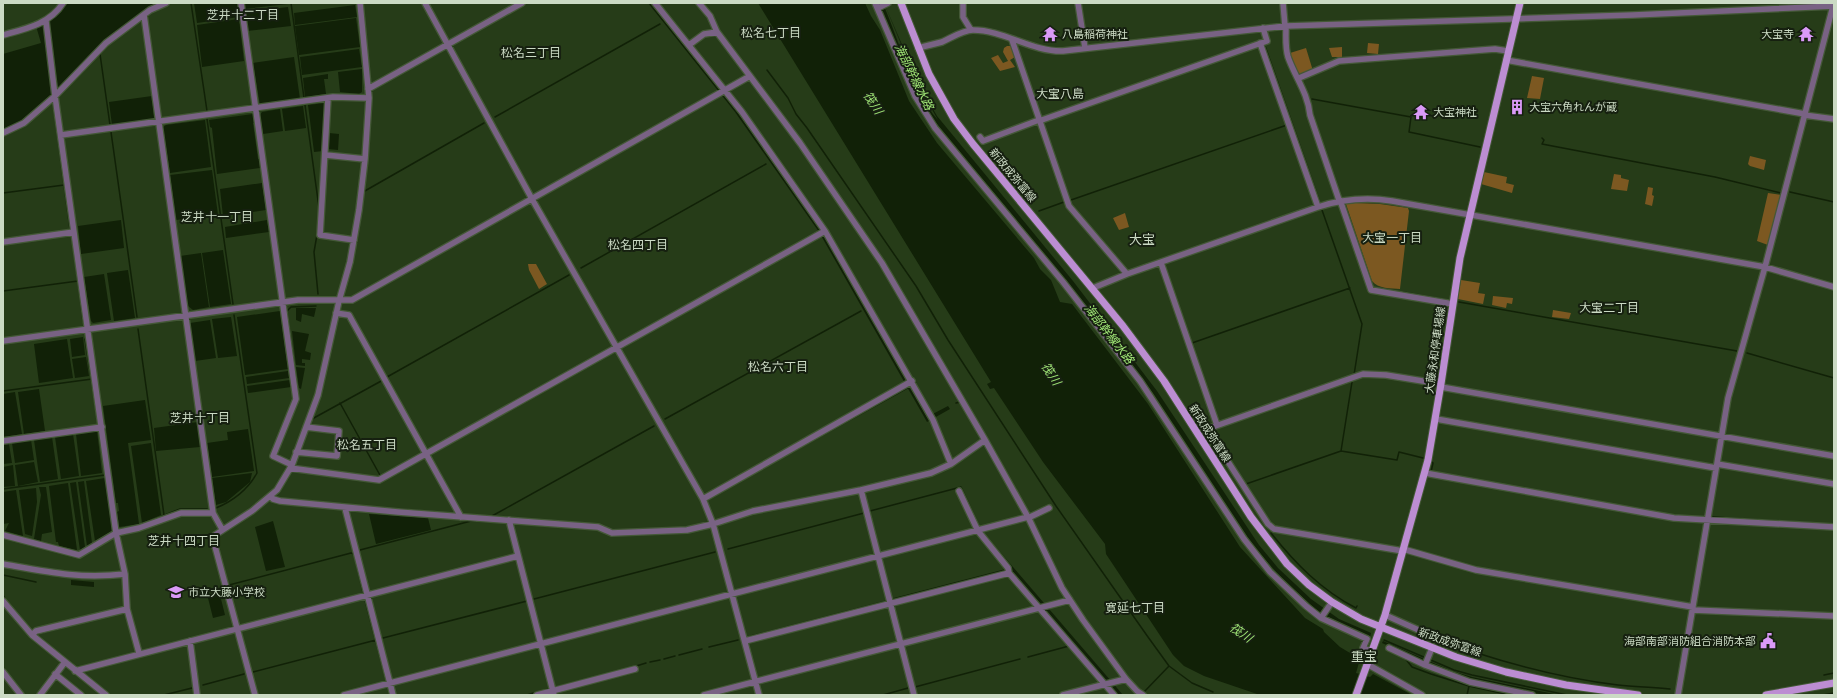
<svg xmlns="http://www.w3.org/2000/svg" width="1837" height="698" font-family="'Nunito Sans','Noto Sans JP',sans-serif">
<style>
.green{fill:#7c5821}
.water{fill:#112107}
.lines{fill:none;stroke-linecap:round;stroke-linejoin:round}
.stream{stroke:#112107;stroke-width:1.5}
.minor-casing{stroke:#445837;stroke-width:8}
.major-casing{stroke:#445837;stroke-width:9}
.minor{stroke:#796284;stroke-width:5.5}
.major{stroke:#bc8dd2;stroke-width:7}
.labels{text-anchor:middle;stroke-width:4;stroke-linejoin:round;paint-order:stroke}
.poi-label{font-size:11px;fill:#cbdac4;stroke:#162010;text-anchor:start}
.street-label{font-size:11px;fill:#cbdac4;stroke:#162010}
.neighbourhood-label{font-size:12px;fill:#cbdac4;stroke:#162010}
.water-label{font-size:12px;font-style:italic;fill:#a0e676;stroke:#162010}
.quarter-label{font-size:13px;fill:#cbdac4;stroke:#162010}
</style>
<rect width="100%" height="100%" fill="#263c18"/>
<path class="green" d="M1368 43 1379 44 1378 54 1367 53Z
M1007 46H1011L1015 57 1010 60 1015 67 1000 71 991 58 998 55 1003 63 1008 61 1003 52 1004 48Z
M1342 47V57H1332L1329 48Z
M1306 48 1313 71 1299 75 1290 53Z
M1532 76 1544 78 1540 99 1527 98Z
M1750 156 1766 160 1764 170 1750 166 1748 164Z
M1484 172 1507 177 1506 183 1514 185 1512 193 1481 184Z
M1614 174 1621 175V178L1629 180 1627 191 1611 189Z
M1648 187 1653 188 1652 195 1654 196 1652 206 1645 204Z
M1768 193 1781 195 1768 245 1757 241Z
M1355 203 1380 204 1408 208 1409 211 1400 289C1391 288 1378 289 1372 281L1346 204Z
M1125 213 1129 227 1119 230 1113 218Z
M528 264H536L547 284 539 289 529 270Z
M1461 280 1480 283 1478 293 1485 294 1483 304 1458 299Z
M1493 296 1513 298 1512 304 1507 303 1506 308 1492 305Z
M1553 310 1571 313 1569 319 1552 317Z"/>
<path class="water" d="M67 3H159L104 42 52 96 49 97 19 123 3 131V54L41 43 36 26 51 20Z
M194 3H237L239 17 197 23Z
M244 3H288V4L244 9Z
M648 3H650L738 113 823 234 927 417 948 406 950 409 927 422 819 232 735 112Z
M758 3H865L871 16 880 30 909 101 937 143 1034 258 1040 269 1051 280 1060 302 1072 304 1148 404 1240 547 1305 618 1323 629 1324 632 1340 647 1360 659 1356 673 1370 677 1373 674 1412 695H1260L1204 676 1184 666 1173 655 1106 554 1105 544 1043 462 994 388 990 389 987 384 991 382Z
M878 3H882L884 6C898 39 914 94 938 120L918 85 884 3 919 84 937 116 1073 281 1157 391 1259 545 1278 568 1311 599 1339 619 1369 632 1371 633 1370 637 1346 627 1318 611 1285 582 1255 548 1153 393 1069 284 933 119 914 86Z
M355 5 357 17 295 25 294 13Z
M288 7 291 26 247 31 245 12Z
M356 18 360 47 299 55 295 26Z
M239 19 244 61 202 67 197 25Z
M359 49 362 67 302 75 300 57Z
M294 57 300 99 260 105 253 63Z
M362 69V92L359 94 340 92 338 72Z
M328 74V79H324L326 94 305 97 303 78Z
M152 96 154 118 153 120 112 125 109 102Z
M325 103 323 151 314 152 308 105Z
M303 106 306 128 285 131 282 109Z
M280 109 283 131 263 134 260 115 262 112Z
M253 114 254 123H253L258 159H259L260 168 217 174 212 128 210 127 209 120Z
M205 120 211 167 170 173 163 127 166 125Z
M329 133 339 134 338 150 328 149Z
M212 170 218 215 176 220 170 175Z
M262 183 266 210 223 216 220 189Z
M121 220 124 248 81 254 78 226Z
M267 220 269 232 226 238 225 227Z
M223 250 231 304 210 307 202 253Z
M201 253 209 307 193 310 188 306 180 256Z
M128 270 135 318 114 321 107 273Z
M104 274 111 320 93 323 91 321 84 277Z
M296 308H316L314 317 302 314 301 322 296 320Z
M280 311 288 369 245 375 237 317Z
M231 317 237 356 218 358 212 319Z
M210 320 216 358 195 361 190 323Z
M292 331 309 334 305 351 311 353 310 360 302 359V363H305V366L296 365Z
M83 337 85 355 72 357 70 339Z
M67 339 73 378 39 383 34 344Z
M86 357 89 376 75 378 72 359Z
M296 367 305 368 301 389 299 388Z
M288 371 289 378 247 384 246 377Z
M290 380 291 387 248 393 247 386Z
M39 389 45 431 24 434 18 392Z
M15 392 22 434 3 437V394Z
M145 400 151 440 128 443 139 524 119 527 117 512 119 511 118 503H116L103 406Z
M198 422 200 447 156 451 154 428Z
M248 429 254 471 212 477 207 443 228 440 227 432Z
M97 431 102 473 81 476 76 434Z
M73 434 79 476 61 479 55 437Z
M52 437 58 479 40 482 34 440Z
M31 440 34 460 15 463 12 443Z
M151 443 161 515 142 523 131 446Z
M3 444H9L12 463 3 464Z
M34 462 38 482 18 486 15 465Z
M13 465 15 486 3 487V467Z
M252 473 250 482 226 502 216 505 212 478Z
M105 478 112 531 95 541 86 481Z
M84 481 92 543 87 546 78 482Z
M76 482 85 547 80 550 70 483Z
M68 483 77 550 59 546 58 542H56L49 486Z
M39 487H46L52 532 42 534 41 541 34 539 41 495Z
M36 488 37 502 32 536 25 534 19 490Z
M16 490 23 536 5 531 9 523 3 524V492Z
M369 514 428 518 431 530 376 544Z
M273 521 285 567 266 571 255 527Z
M1011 567H1013L1123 695H1117L1010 570Z
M71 580 94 582V587L71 585Z
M220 595 225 615 213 618 208 598Z
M1383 641 1452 671 1472 677 1559 695H1545L1471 680 1429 664 1382 643Z"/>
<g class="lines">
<path class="stream" d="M191 3 207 111
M291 3 304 98
M1265 46 1319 200
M100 54 110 125
M767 70 788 98 796 114 807 128 916 286 948 340 1056 506 1148 637 1169 666 1192 683 1213 692
M1312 99 1411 117 1409 132 1480 147
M53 104 70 229
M305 105 319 208
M495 117 660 24
M207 119 233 304
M111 132 137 317
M1542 138 1544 140 1542 144 1715 177 1781 193
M363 192 484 123
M1790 192 1834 202
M3 193 64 185
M1071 200 1287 125
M1322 210 1362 324 1354 375
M1039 211 1064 202
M318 229 314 252 318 294
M72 237 83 321
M581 268 766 164
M3 291 78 281
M1403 292 1448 300
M1459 302 1737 351
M138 329 164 515
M85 339 98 423
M1192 343 1350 288
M1747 353 1834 378
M387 377 569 275
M3 391 92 379
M298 392 287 311 291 307 316 306
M340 403 381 477
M956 403 960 402
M312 419 383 380
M665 419 861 311
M99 431 100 439
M1341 451 1352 382
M792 452 909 387
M1431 472 1433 463 1432 462
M1246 484 1341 451 1397 460 1399 452 1423 458
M3 489 105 475
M216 508C233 501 248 489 257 473L234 315
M400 509 456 514
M870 511 961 487 979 526
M492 516 654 426
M1713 517 1814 523
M145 523 180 509H207
M121 529 132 527
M1271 533C1295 563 1321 590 1356 608L1357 606
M988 539 1012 567V569
M728 549 864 513
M360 550 471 521 495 522
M3 575 36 582
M229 585 351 553 354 554 363 592
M3 595 6 601
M534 599 715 552
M893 599 1005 570
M365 600 386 680
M37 634 62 628
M1423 634C1486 658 1551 677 1618 685 1636 687 1653 687 1670 689
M751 636 887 601
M383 638 527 601
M1384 640 1454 670 1472 675 1567 695
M709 647 738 640
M679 655 702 649
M1028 657 1069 646
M1404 657 1412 667 1431 674 1469 686 1505 694
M664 659 675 656
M650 662 660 660
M633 667 646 663
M253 672 376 640
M1824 675 1834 673
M203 685 244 674
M556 687 591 678
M915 687 1020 659
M388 688 390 695
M1144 692 1169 666
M164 695 192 688
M527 695 537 692
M883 695 908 688
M1467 695 1469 686
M1823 695 1834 693"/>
<defs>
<path id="minor" d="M241 3 296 399 273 456 292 465
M425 3 532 199 703 499 713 524 759 695
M655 3 742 112 825 231 933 420 951 464
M699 3 710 16 717 32 800 143 882 263 985 440 1028 517 1062 588 1083 620 1126 679 1137 691 1143 695
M875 3 915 96 935 128 1063 282 1140 381 1244 539 1270 572 1306 606 1321 618 1367 639 1363 648 1371 651
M963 3V17L971 30
M1078 3 1085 48
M1283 3 1285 26
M878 8 888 3
M144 15 213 513 222 529
M46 21 55 96 116 533 125 574 127 609 139 653
M1286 26C1286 36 1285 47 1288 57 1295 77 1308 93 1310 115L1339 200
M3 35C25 29 50 24 63 3
M1012 40 1069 206 1127 274
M1260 43 1318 207
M689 45 704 34 717 32
M918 48C926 46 934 44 942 42 951 38 963 30 973 30 1004 30 1032 52 1063 51L1286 26 1633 15 1834 6
M1506 60 1805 114
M1299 78 1339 61 1495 49 1508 51
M368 89 522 3
M328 98 320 235 354 240
M1804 115 1834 119
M1039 121 1267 41 1263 28
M3 133 24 123 55 96 106 43 150 10 166 3
M61 135 333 97 369 98
M980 137 983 141 1039 120
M326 155 365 159
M1340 200 1371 290 1453 304
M3 242 74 232
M1161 263 1217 425
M1093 288 1127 274 1318 207C1343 199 1366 197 1392 201L1765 267 1834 287
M336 313 349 315 461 517
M3 341 298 300H352L750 76
M1441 387 1834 456
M1436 419 1716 468
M3 441 102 427
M296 452 337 456 339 431 306 427
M1717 464 1834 484
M290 468 379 480 825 231
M1425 473 1674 518 1834 527
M861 490 914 695
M959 491 978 531 1008 568 1009 573 1114 695
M271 496 273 499 280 501 398 512 598 527 612 533 687 530 713 524 753 511 861 490 931 473 951 464 985 440
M703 499 912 381
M345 508 393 695
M1028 518 1049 508
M509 520 554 695
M3 535 79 555 116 533 139 528 181 513H213
M1403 549 1476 570 1693 607
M1403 551 1274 529 1268 524 1207 429 1363 374 1386 375 1441 384
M3 564C48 572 79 579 125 574
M3 601 32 635 106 695
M1693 610 1834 616
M1385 615 1423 632
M1321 618 1332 602
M32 635 36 631 127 609
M190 641 197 695
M745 641 1009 573
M1389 648 1425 665
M1432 648 1425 665 1470 682 1532 695
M1367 664 1422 695
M75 671 518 556
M3 672 21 695
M55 674 81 695
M40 695 65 662
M255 695 213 539 215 535 252 511 277 490 292 465 318 395 339 301 350 262 359 210 365 159 369 98 360 3
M344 695 1028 517
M537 695 635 669
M704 695 1070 600
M1063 695 1126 679
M1678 695 1728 398 1765 267 1833 6"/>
<path id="major" d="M901 3 929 74 954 119 973 144 1123 326 1164 381 1251 517 1287 564 1309 585 1332 602 1361 619 1456 657 1506 672 1566 685 1638 695
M1356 695 1385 615 1428 460 1441 384 1460 258 1520 3
M1766 695 1834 683"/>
</defs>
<use href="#minor" class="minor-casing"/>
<use href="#major" class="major-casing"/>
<use href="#minor" class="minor"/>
<use href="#major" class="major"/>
</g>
<defs>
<symbol id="temple-bare" viewBox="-9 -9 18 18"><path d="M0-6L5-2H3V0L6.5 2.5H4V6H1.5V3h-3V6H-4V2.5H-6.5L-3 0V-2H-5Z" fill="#da9af7" stroke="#162010" stroke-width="2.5" paint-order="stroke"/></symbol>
<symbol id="building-bare" viewBox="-9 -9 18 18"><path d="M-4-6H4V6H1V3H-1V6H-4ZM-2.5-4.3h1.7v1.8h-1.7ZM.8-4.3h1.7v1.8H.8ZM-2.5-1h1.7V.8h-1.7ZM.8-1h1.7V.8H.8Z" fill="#da9af7" stroke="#162010" stroke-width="2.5" paint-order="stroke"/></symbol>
<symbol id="school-bare" viewBox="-9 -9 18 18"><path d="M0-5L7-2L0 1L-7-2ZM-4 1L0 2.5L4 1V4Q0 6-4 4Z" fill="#da9af7" stroke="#162010" stroke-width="2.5" paint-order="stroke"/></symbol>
<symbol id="civic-bare" viewBox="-9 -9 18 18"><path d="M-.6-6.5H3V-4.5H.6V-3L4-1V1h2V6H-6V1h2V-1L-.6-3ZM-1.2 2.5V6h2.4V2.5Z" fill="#da9af7" stroke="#162010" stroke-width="2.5" paint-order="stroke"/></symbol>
</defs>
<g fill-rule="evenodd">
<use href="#temple-bare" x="1039" y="23" width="22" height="22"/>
<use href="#temple-bare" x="1795" y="23" width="22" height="22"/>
<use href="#building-bare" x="1506" y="96" width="22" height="22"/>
<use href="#temple-bare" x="1410" y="101" width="22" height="22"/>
<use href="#school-bare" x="165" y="581" width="22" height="22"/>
<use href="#civic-bare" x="1757" y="630" width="22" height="22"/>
</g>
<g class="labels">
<g class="poi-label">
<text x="1062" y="38">八島稲荷神社</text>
<text x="1794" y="38" text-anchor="end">大宝寺</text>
<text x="1529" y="111">大宝六角れんが蔵</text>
<text x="1433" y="116">大宝神社</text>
<text x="188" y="596">市立大藤小学校</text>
<text x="1756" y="645" text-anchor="end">海部南部消防組合消防本部</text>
</g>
<g class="street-label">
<text transform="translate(1013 175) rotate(50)" y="4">新政成弥富線</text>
<text transform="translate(1435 350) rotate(-82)" y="4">大藤永和停車場線</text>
<text transform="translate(1210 433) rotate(57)" y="4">新政成弥富線</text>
<text transform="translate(1450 642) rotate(19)" y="4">新政成弥富線</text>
</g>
<g class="neighbourhood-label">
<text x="243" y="19">芝井十二丁目</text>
<text x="771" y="37">松名七丁目</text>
<text x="531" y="57">松名三丁目</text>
<text x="1060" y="98">大宝八島</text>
<text x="217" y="221">芝井十一丁目</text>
<text x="1392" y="242">大宝一丁目</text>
<text x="638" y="249">松名四丁目</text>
<text x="1609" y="312">大宝二丁目</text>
<text x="778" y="371">松名六丁目</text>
<text x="200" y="422">芝井十丁目</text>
<text x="367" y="449">松名五丁目</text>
<text x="184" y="545">芝井十四丁目</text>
<text x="1135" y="612">寛延七丁目</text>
</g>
<g class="water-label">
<text transform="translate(914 77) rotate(64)" y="4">海部幹線水路</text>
<text transform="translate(873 103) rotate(57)" y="4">筏川</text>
<text transform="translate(1109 334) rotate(52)" y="4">海部幹線水路</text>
<text transform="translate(1051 374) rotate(57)" y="4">筏川</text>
<text transform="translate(1241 633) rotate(34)" y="4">筏川</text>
</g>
<g class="quarter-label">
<text x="1142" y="244">大宝</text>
<text x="1364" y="661">重宝</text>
</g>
</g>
<rect width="1837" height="698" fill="none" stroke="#cbdac4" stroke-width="8"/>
</svg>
